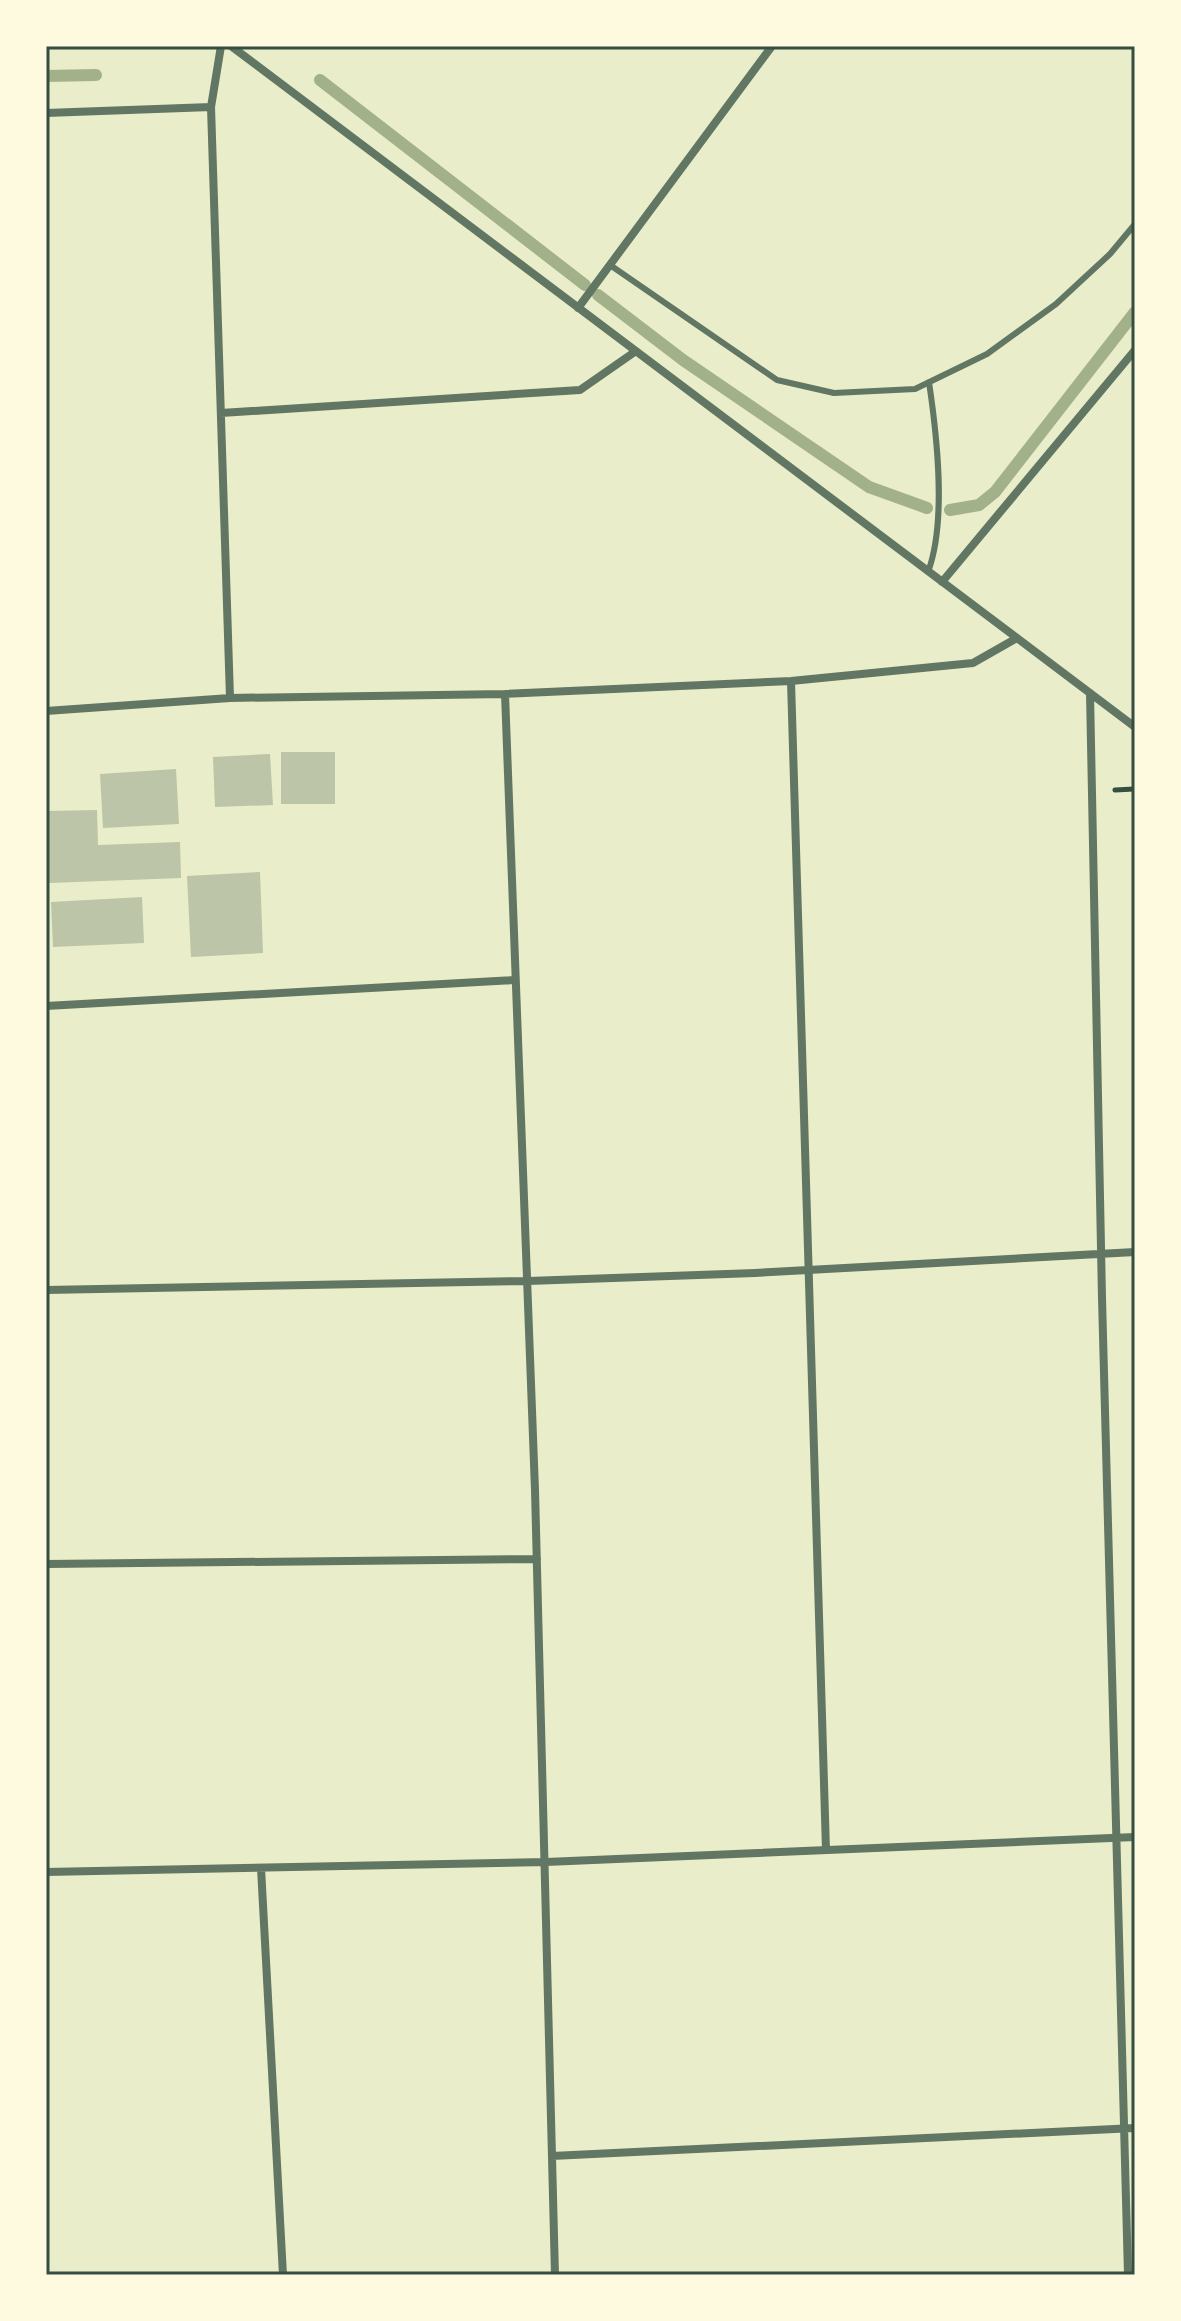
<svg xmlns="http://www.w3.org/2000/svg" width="1181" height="2321" font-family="Signika,sans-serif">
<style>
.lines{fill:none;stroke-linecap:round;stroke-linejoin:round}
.stream{stroke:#a3b18a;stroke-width:12}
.building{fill:#bcc5a7}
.path{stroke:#344e41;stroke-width:5}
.service{stroke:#617663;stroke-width:6}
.minor{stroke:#617663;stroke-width:8}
.neatline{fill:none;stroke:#344e41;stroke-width:3}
</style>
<rect width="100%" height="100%" fill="#e9edc9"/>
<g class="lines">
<path class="stream" d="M46 76 96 75
M320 80 585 285
M598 295 683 360 869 487 927 508
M950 510 979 505 995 492 1135 312"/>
</g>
<path class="building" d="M281 752H335V804H281Z
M270 754 273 805 215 807 213 757Z
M176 769 179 824 103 828 100 774Z
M97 810 98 845 180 842 181 878 49 883 47 811Z
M260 872 263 953 191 957 187 876Z
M142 897 144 943 53 947 51 902Z"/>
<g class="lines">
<path class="path" d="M1115 790 1134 789"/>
<path class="service" d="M610 265 777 380 834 393 915 389 987 354 1056 304 1110 254 1135 224
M928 572C947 521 937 436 929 382"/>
<path class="minor" d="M221 46 211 107 230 698
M231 46 1135 727
M46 113 211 107
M578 308 772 46
M221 413 580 390 636 351
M942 582 1135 350
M791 681 826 1850
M1090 693 1102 1298 1128 2275
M505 694 535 1490 555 2275
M46 711 230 698 505 694 791 681 973 663 1017 638
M46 1006 514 980
M46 1290 528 1281 755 1273 1135 1252
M46 1564 537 1559
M261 1868 283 2275
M46 1872 546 1862 1135 1837
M552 2156 1135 2128"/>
</g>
<rect width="1181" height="2321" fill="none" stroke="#fefae0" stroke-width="96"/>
<rect x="48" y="48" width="1085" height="2225" class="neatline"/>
</svg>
